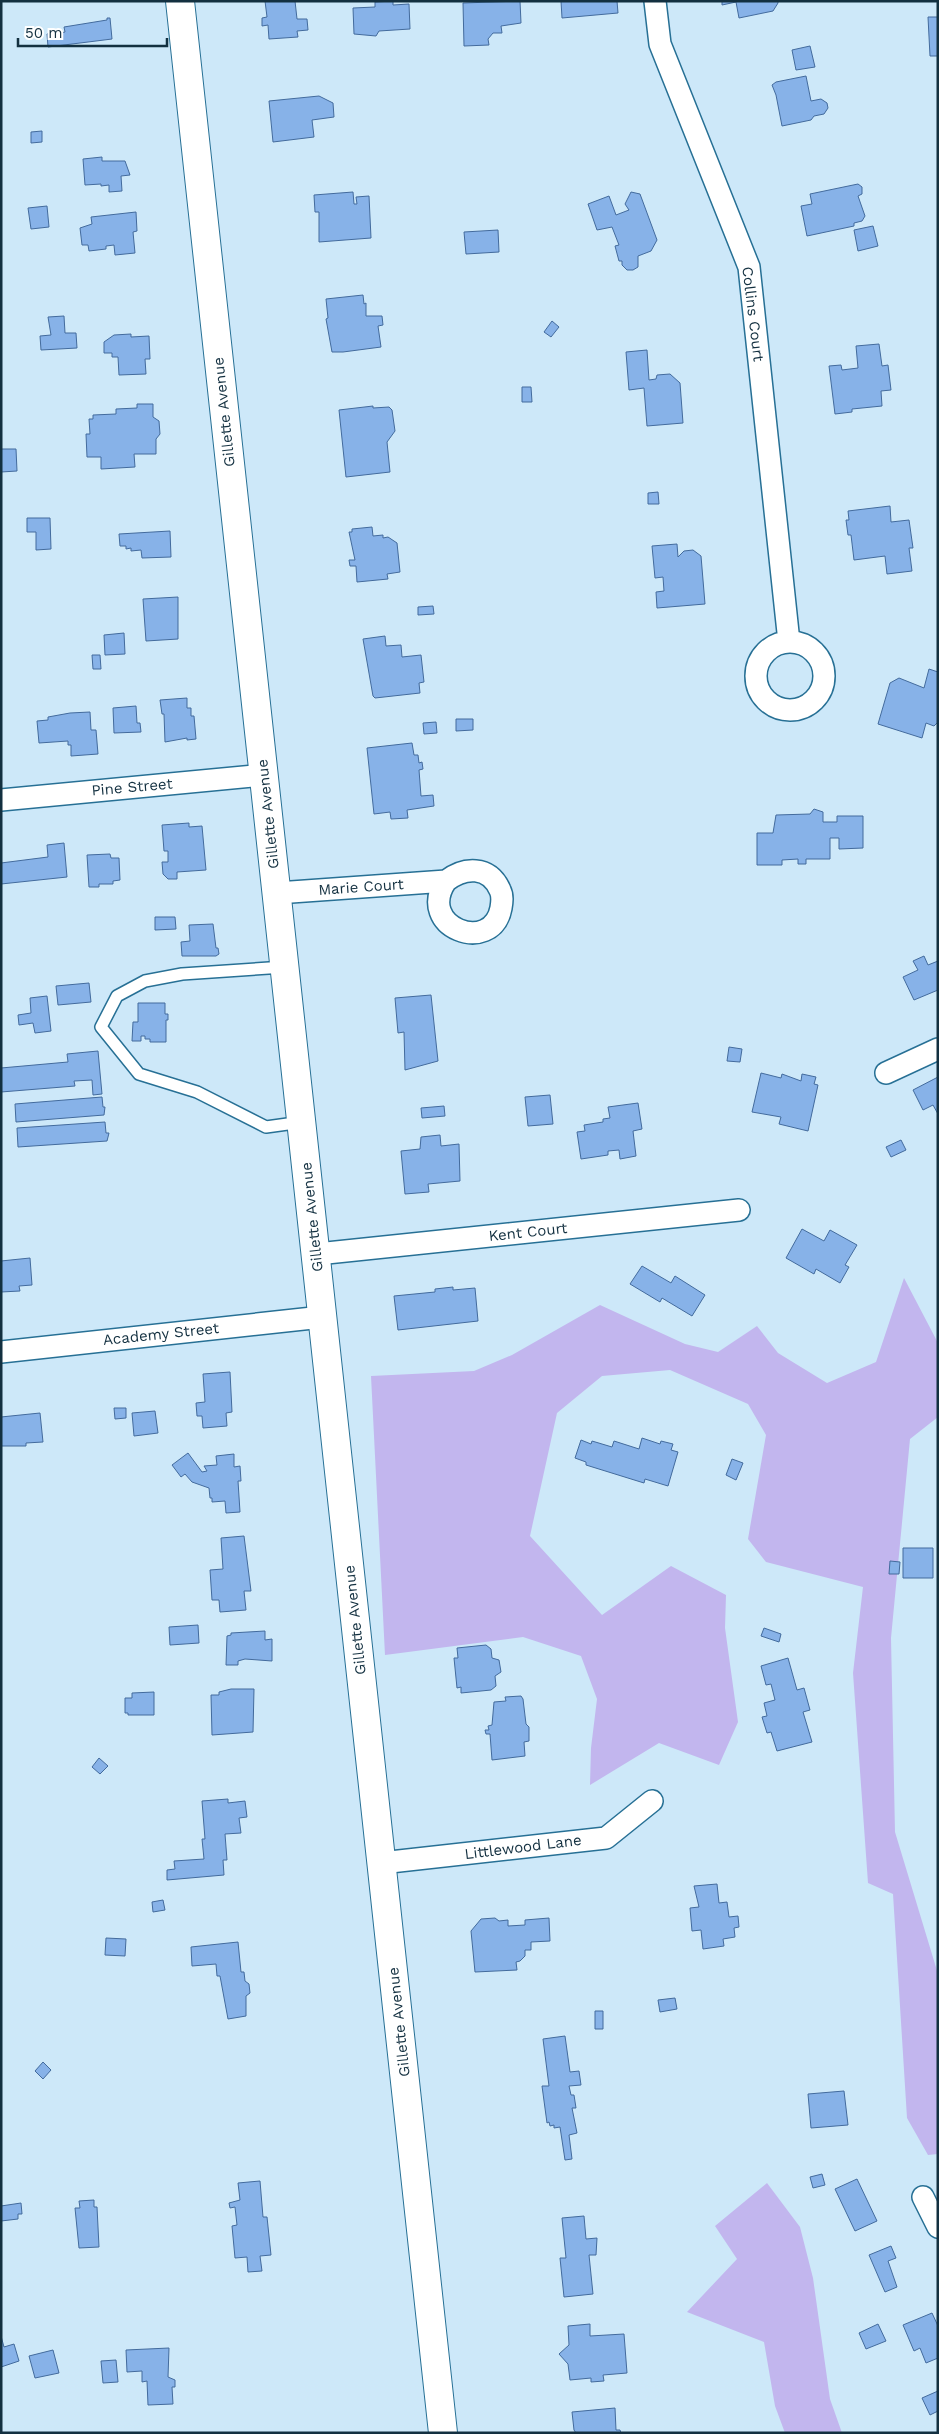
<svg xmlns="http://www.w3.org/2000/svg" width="939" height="2434" font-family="'Work Sans',sans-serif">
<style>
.green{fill:#c2b6ee}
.building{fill:#87b2e8;stroke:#436b9d}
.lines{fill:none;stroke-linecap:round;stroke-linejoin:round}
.lane-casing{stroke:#277095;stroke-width:14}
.street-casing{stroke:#277095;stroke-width:24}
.secondary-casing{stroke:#277095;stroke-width:30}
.lane{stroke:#fff;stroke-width:11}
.street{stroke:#fff;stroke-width:21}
.secondary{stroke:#fff;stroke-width:28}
.labels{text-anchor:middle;stroke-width:4.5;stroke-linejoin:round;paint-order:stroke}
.street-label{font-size:15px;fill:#133040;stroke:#fff}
</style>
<rect width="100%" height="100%" fill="#cde8f9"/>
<path class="green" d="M904 1278 938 1343V1417L910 1439 891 1638 895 1832 938 1974V2154L928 2155 907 2118 893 1894 868 1883 853 1673 863 1587 766 1562 748 1539 766 1435 748 1404 670 1370 602 1376 557 1413 530 1536 602 1615 671 1566 726 1595 725 1628 738 1722 719 1765 659 1743 590 1785 591 1748 597 1699 581 1656 523 1637 385 1655 371 1376 474 1371 512 1355 600 1305 685 1344 718 1352 757 1326 778 1353 827 1383 876 1362Z
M767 2183 800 2227 813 2278 830 2399 842 2433H785L775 2406 764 2342 687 2312 737 2259 715 2226Z"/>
<path class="building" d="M265 1H295L297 19H307L308 30 297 31 298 37 269 39 268 25 262 26V18L267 17Z
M393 1V5L409 4 410 29 379 31 376 36 354 34 353 8 375 7V2Z
M520 1 521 23 501 26 502 33H493L488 39 489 45 464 46 463 3Z
M561 1H617L618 13 562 18Z
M722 1H778V3L773 11 739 18 736 2 722 5Z
M928 17H938V56H930Z
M107 18H110L112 39 48 47 47 34 60 30 61 33 65 32 64 27 107 20Z
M810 46 815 67 796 70 792 50Z
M806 76 811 101 821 99 827 103 828 108 824 114 814 116 811 120 782 126 776 95 772 85 776 82Z
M319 96 333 103 334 117 312 120 314 137 273 142 269 101Z
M42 131V142L31 143V132Z
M102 157V161H125L130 175 121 176 122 191 109 192V185L101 186V184L85 185 83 159Z
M858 184 862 187V194L858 196 865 216 862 221 854 223V226L807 236 801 206 812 204 810 194Z
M353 192 354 204H357L356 197 369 196 371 238 319 242V212H315L314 195Z
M631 192 640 194 657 240 651 251 638 256V267L633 270H627L622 265V261H619L615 246 619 245 612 227 597 230 588 204 609 196 616 215 629 210 625 204Z
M47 206 49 227 31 229 28 208Z
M136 212 137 231 133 232 135 253 115 255 114 245 106 246V249L89 251 88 245H82L80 228 92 224 91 217Z
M873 226 878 246 858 251 854 230Z
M498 230 499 252 466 254 464 232Z
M363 295 364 304 366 303V316H382L383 325 378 326 381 347 343 352H332L326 319 328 318 326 299Z
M64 316 65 333H76L77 348 41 350 40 336 51 335 48 317Z
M552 321 559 327 551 337 544 332Z
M131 334V337L149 336 150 359H145L146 374 119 375 118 357H112V353H104V342L114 335Z
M879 344 882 366 888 365 891 390 881 391 882 406 852 409V412L835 414 829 366 841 365 842 370 858 368 856 346Z
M647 350 649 380 656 379 657 375 670 374 680 383 683 423 647 426 644 388 629 390 626 352Z
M522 387H531L532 402H522Z
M137 404H153V417L159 421 160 434 156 439V454H134L135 467 101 469V457H87L86 434H90L89 419H93V415L116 414V409L137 408Z
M373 406V408L389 407 392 410 395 431 387 442 390 472 346 477 339 410Z
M1 449H16L17 471 1 472Z
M658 492 659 504H648V493Z
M890 506 891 522 909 520 913 548H909L912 571 887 574 885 556 854 560 851 535H848L846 520H849L848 511Z
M27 518H50L51 549 36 550V532H27Z
M372 527 373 536 383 535V538L388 537 397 543 400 572 387 574 388 579 357 582 356 566H350L349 560H355L349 532H352V529Z
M170 531 171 557 142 558 141 550 131 551V548L126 549V546H120L119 534Z
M677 544 678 557 684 551 693 550 701 556 705 604 657 608 656 592 664 591 663 577 655 578 652 546Z
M178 597V639L146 641 143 599Z
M433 606 434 614 418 615V607Z
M124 633 125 654 105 655 104 635Z
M385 636 386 646 401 645 402 657 421 655 424 682 419 683 420 693 375 698 373 696 363 639Z
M92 655H100L101 669H93Z
M929 669 938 672V722L934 726 926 723 922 738 878 724 890 683 899 678 924 688Z
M187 698V708H191V716H194L196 739 187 740V738L165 742 164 714H162L160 700Z
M136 706 137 723H140L141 732 114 733 113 708Z
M90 712 91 730H96L98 754 71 756V745H68V741L39 743 37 721 48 720V717L70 713Z
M456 719H473V730L456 731Z
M436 722 437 733 424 734 423 723Z
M412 743 414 755H418L419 763 422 762 423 769 419 770 421 796 433 795 434 806 407 810 408 818 391 819 390 812 374 814 367 748Z
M814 809 823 812V822H837V816H863V848L839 849V838H830V859H806V864H798V859L782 860V865H757V833H773L776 815 810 814Z
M189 823V827L202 826 206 870 177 872V879H168L163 874 162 862H168V851H164L162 825Z
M64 843 67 877 1 884V863L48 857 47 845Z
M110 854 111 858H119L120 880 113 881V884H99V887H89L87 855Z
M155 917H175L176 929 155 930Z
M213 924 216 948H218L219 954 216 956H182L181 942 190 941 189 925Z
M924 956 928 965 938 961V990L914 1000 903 977 918 970 913 961Z
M89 983 91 1002 58 1005 56 986Z
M431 995 438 1061 405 1070 404 1032 398 1033 395 998Z
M47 996 51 1031 35 1033 33 1023 19 1025 18 1015 31 1013 30 998Z
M138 1003H165V1014H168V1020H166V1042H150V1039H145V1036H141V1041H132L133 1022H138Z
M729 1047 742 1049 740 1062 727 1061Z
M98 1051 102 1094 93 1095 92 1080 74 1081 75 1086 1 1092V1068L68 1062 67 1054Z
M761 1073 781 1078 782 1074 801 1081 802 1074 816 1077 814 1084 818 1085 808 1131 779 1124 781 1117 752 1112Z
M938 1077V1114L933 1105 923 1110 913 1090Z
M550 1095 553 1124 528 1126 525 1097Z
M102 1097 103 1107H105L104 1115 16 1122 15 1104Z
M638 1103 642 1129 633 1131 636 1156 620 1159 619 1150 608 1151V1155L581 1159 577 1132 585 1131 584 1125 603 1122V1119L610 1118 608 1107Z
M444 1106 445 1116 422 1118 421 1108Z
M105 1122 106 1133H109L107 1141 18 1147 17 1128Z
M440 1135 441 1146 459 1144 460 1181 428 1184 429 1192 405 1194 401 1151 420 1149 421 1137Z
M901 1140 906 1150 891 1157 886 1147Z
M802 1229 824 1241 830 1230 857 1245 845 1265 849 1267 840 1283 816 1269 814 1274 786 1258Z
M30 1258 32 1285 19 1286 20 1291 1 1292V1261Z
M642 1266 671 1283 675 1276 705 1295 692 1316 662 1298 660 1302 630 1284Z
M453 1287V1290L475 1288 478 1321 398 1330 394 1296 435 1292V1289Z
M230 1372 232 1412 226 1413 227 1426 203 1428 202 1416H197L196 1403 205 1402 203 1374Z
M114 1408H126V1418L115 1419Z
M155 1411 158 1433 134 1436 132 1413Z
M40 1413 43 1442 26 1443V1446H1V1417Z
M642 1438 660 1444 661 1441 673 1444 671 1450 678 1452 668 1486 645 1479 644 1483 586 1465V1462L575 1458 581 1440 591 1444 592 1441 612 1447 614 1441 639 1449Z
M188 1453 202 1472 207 1471 204 1466 217 1465 216 1456 234 1454V1467L240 1466 241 1481H238L240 1512 226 1513 225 1501 212 1502V1498H210L209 1488 192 1482 185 1474 181 1477 172 1465Z
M732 1459 743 1463 736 1480 726 1475Z
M244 1536 251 1591H244L246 1610 220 1612 219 1600H212L210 1570 223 1569 221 1538Z
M903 1548H933V1578H903Z
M890 1561 900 1562 899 1574H889Z
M198 1625 199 1643 170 1645 169 1627Z
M764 1628 781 1634 779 1642 761 1636Z
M265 1631V1640L272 1639V1661L245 1659 238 1661V1665H226L227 1636 231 1635V1633Z
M486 1645 491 1649 492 1658 499 1660 501 1672 495 1676 496 1686 491 1690 461 1693V1687L457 1688 454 1658H458L457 1648Z
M788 1658 797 1690 804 1688 810 1710 803 1712 812 1742 777 1751 771 1732 767 1733 762 1717 767 1716 764 1703 775 1700 771 1684 766 1685 761 1666Z
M231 1689H254L253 1732 212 1735 211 1695H219V1692Z
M154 1692V1715H128V1713H125V1698H132V1693Z
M521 1696 523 1699 526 1724 529 1727V1741L524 1742 525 1756 492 1760 490 1734H486L485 1730H489L488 1726 492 1725 494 1702 506 1701 505 1697Z
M99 1758 108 1766 100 1774 92 1767Z
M228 1799V1803L245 1801 247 1817 239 1818 241 1833 225 1834 227 1860H223L224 1875 167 1880V1870L175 1869 174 1861 204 1859 202 1839H205L202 1801Z
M717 1884 719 1903 727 1902 729 1917 738 1916 739 1927 734 1928 735 1937 723 1939 724 1946 703 1949 701 1930 692 1931 690 1908 699 1907 694 1886Z
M163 1900 165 1910 153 1912 152 1902Z
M495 1918 499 1921 508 1920V1926L525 1925V1920L549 1918 550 1941 531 1942V1950H525V1956L520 1961 516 1962 517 1970 475 1972 471 1931 481 1919Z
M106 1938 126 1939 125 1956 105 1955Z
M238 1942 241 1972H244L245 1981 249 1984 250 1993 246 1996V2016L228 2019 220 1976H217L216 1964 192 1966 191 1947Z
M675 1998 677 2009 660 2012 658 2000Z
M595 2011H603V2029H595Z
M565 2036 570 2072 579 2071 581 2085 569 2086 571 2095H574L576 2108H572L577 2133 569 2135 572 2159 565 2160 560 2127 554 2128V2125L550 2126 549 2122 547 2123 542 2086H549L543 2039Z
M43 2062 51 2070 43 2079 35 2071Z
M844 2091 848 2125 811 2128 808 2094Z
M822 2174 825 2185 813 2188 810 2177Z
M857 2179 877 2221 855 2231 835 2189Z
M260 2181 263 2217H267L271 2255 260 2256 262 2271 248 2272 247 2257 235 2258 232 2226 237 2225 235 2207 230 2208 229 2203 240 2200 238 2183Z
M94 2200V2207H97L99 2247 79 2248 75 2208H80L79 2201Z
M21 2203 22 2214H18V2219L1 2221V2206Z
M584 2216 586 2239 597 2238 596 2255H589L593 2294 564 2297 560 2258H566L562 2218Z
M891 2246 896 2258 888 2261 897 2287 885 2292 869 2255Z
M932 2313 938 2326V2358L926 2363 920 2348 914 2351 903 2325Z
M590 2324V2336L624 2334 627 2373 603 2375 604 2381 591 2382V2378L570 2380 568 2364 559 2354 569 2345 568 2326Z
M878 2324 886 2341 866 2349 859 2333Z
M1 2336 4 2347 14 2344 19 2361 1 2367Z
M169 2348 168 2377 175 2380V2387H172L173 2404 148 2405 147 2381 142 2382V2371L127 2372 126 2350Z
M53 2350 59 2373 35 2378 29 2356Z
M116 2360 118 2382 103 2383 101 2361Z
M938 2391V2411L930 2415 922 2398Z
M615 2408 616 2430H620L621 2433H576L574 2430 572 2412Z"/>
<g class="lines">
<defs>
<path id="lane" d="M284 967 182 974 145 981 117 996 101 1027 139 1074 197 1092 266 1127 302 1122"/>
<path id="street" d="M655 1 660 44 749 267 789 642
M756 676a34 34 0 1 1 68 0a34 34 0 1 1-68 0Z
M1 800 264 775
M277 893 446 881C464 867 489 865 500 890 503 896 502 902 501 908 492 956 415 927 446 881
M886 1073 938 1049
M317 1254 739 1210
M1 1352 322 1317
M381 1863 606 1838 652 1801
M923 2197 938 2227"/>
<path id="secondary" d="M180 1 443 2433"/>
</defs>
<use href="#lane" class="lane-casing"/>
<use href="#street" class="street-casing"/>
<use href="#secondary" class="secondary-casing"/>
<use href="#lane" class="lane"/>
<use href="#street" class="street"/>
<use href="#secondary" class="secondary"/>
</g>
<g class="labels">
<g class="street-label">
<text transform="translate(753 314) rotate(83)" y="5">Collins Court</text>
<text transform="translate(224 412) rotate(-96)" y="5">Gillette Avenue</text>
<text transform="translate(132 787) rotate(-5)" y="5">Pine Street</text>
<text transform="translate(268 814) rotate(-96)" y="5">Gillette Avenue</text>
<text transform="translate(361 887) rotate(-4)" y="5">Marie Court</text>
<text transform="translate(312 1217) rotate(-96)" y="5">Gillette Avenue</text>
<text transform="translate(528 1232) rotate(-6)" y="5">Kent Court</text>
<text transform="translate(161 1334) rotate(-6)" y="5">Academy Street</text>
<text transform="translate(355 1620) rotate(-96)" y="5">Gillette Avenue</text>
<text transform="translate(523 1847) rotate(-7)" y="5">Littlewood Lane</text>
<text transform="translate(399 2022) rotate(-96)" y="5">Gillette Avenue</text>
</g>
</g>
<rect width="939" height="2434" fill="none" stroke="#133040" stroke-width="5"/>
<path d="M18 38v8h149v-8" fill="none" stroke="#133040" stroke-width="2.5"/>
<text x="25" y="38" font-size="15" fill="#133040" stroke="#ffffff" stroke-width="4" paint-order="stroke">50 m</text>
</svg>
